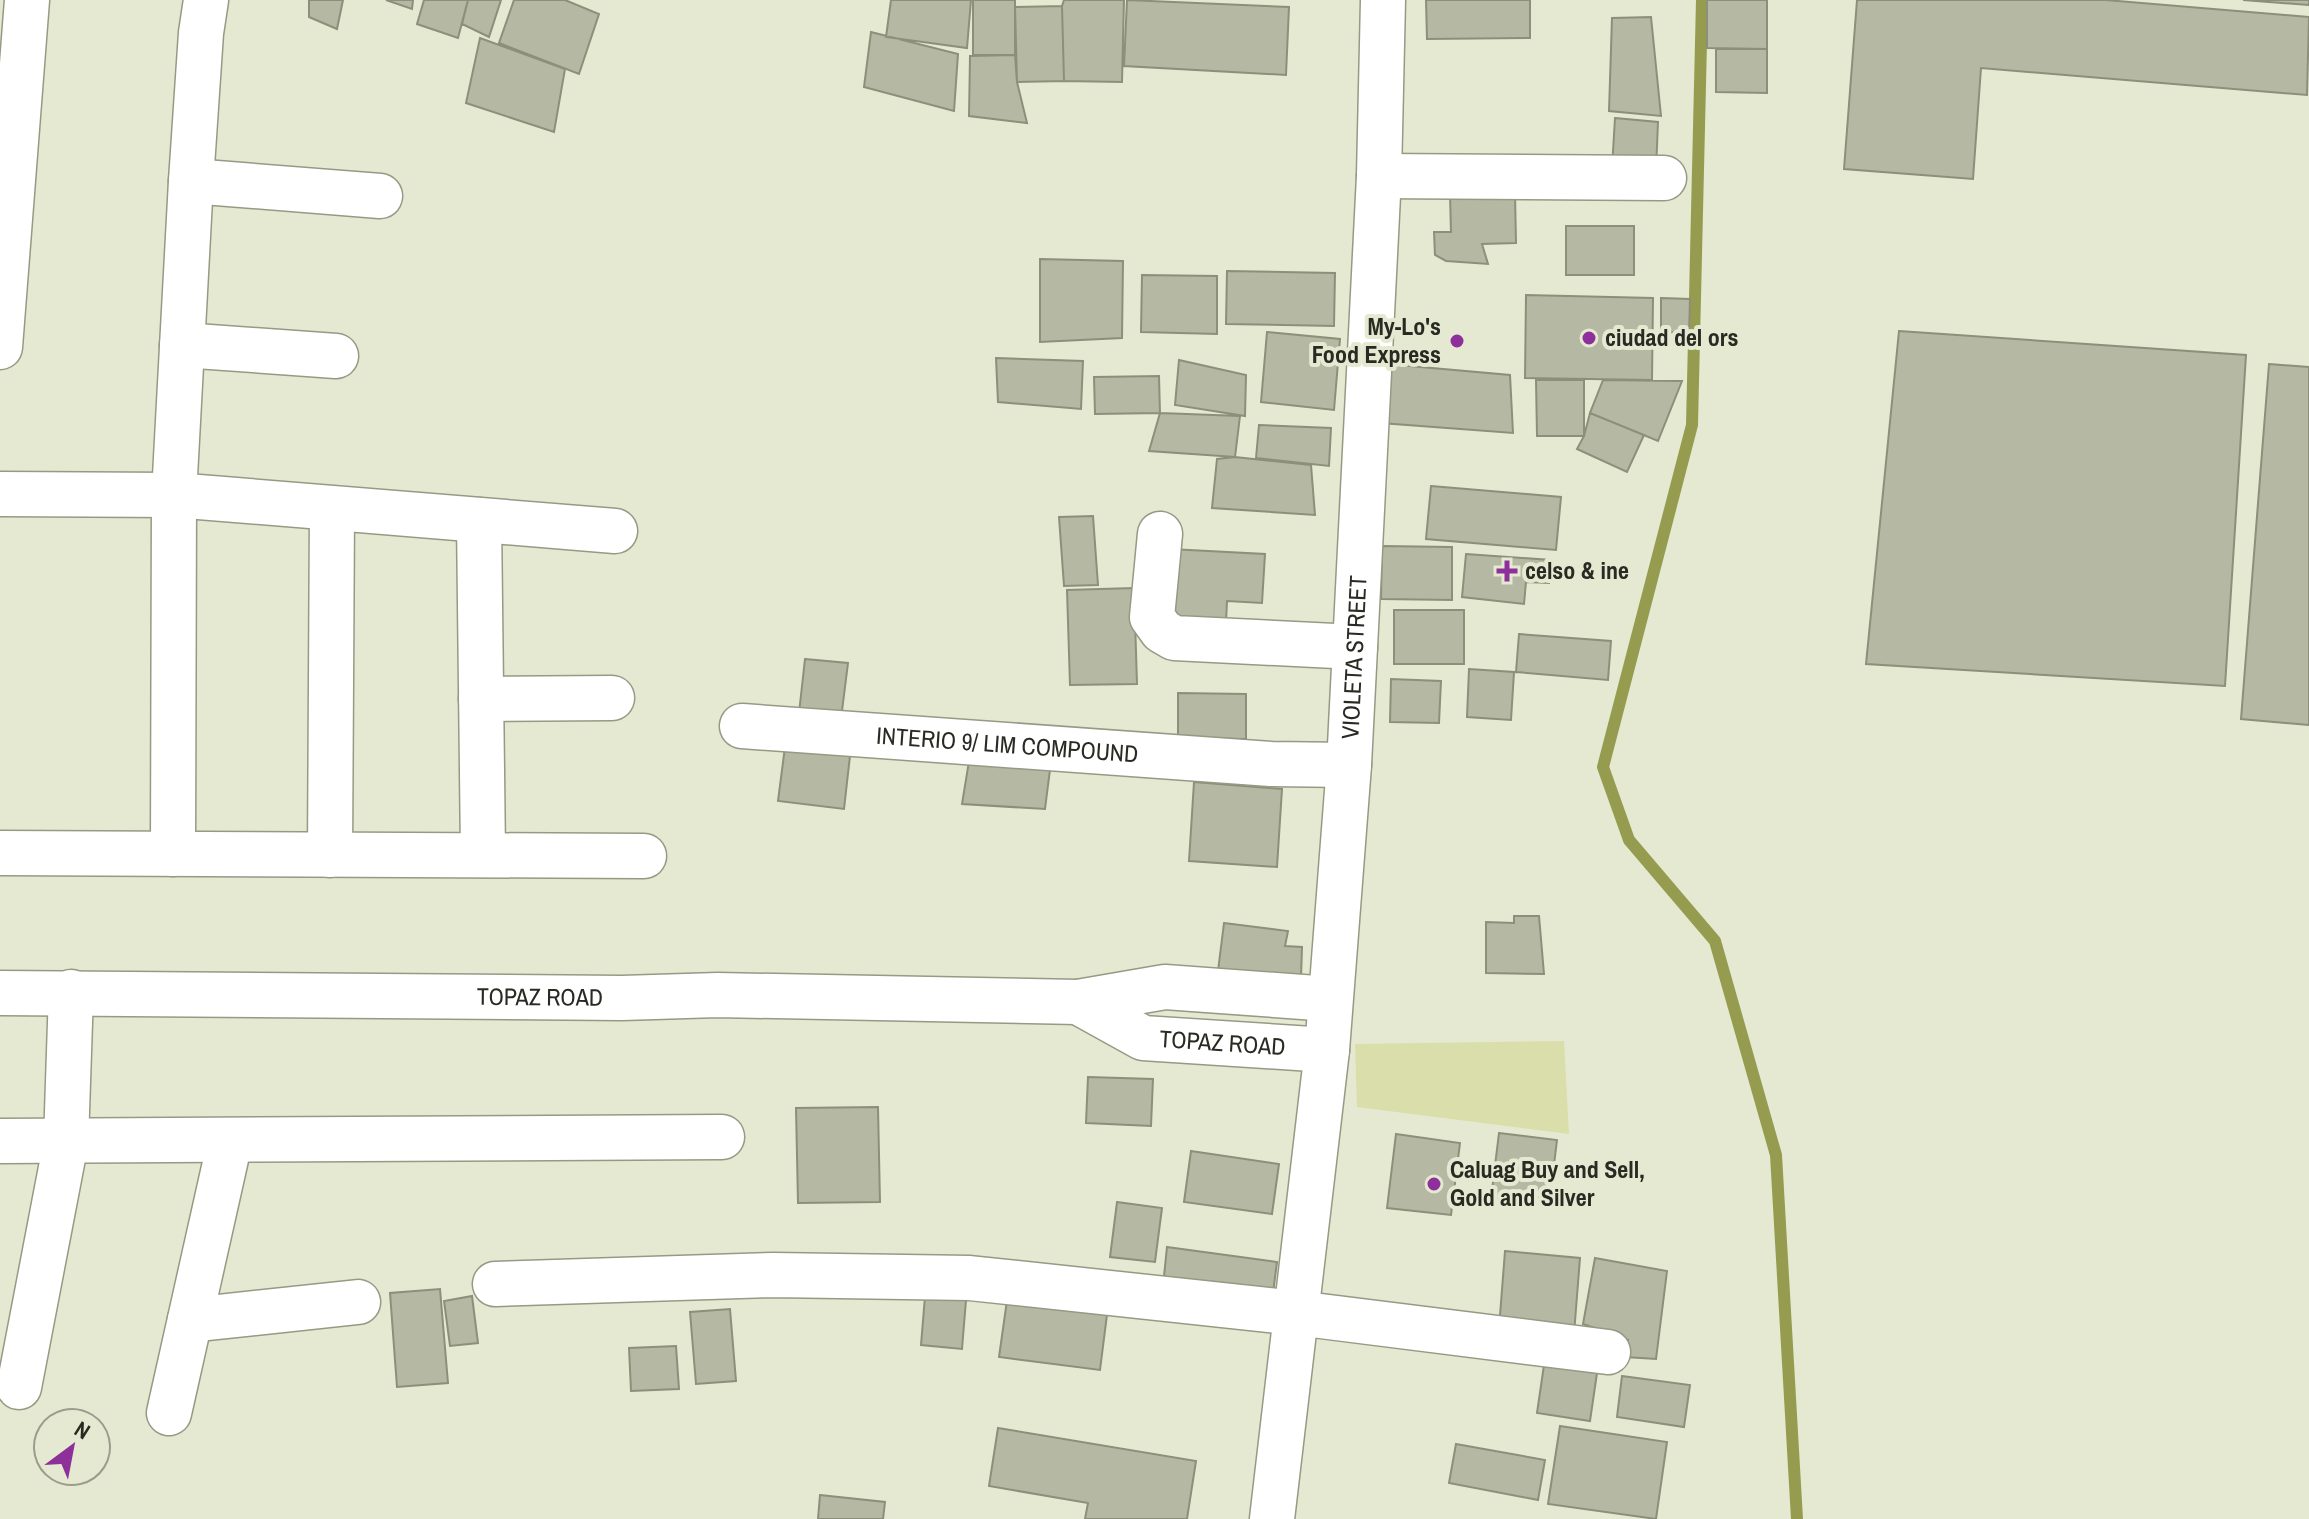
<svg xmlns="http://www.w3.org/2000/svg" width="2309" height="1519" font-family="'Archivo Narrow',sans-serif">
<style>
.green{fill:#d9deab}
.lines{fill:none;stroke-linecap:round;stroke-linejoin:round}
.stream{stroke:#969c4f;stroke-width:12}
.building{fill:#b5b8a2;stroke:#8d8f7a;stroke-width:2}
.minor-casing{stroke:#979984;stroke-width:47}
.major-casing{stroke:#979984;stroke-width:47}
.minor{stroke:#fff;stroke-width:44}
.major{stroke:#fff;stroke-width:44}
.poi-dot{fill:#8e309a;stroke:#e6e9d2;stroke-width:3}
.labels{text-anchor:middle;stroke-width:8;stroke-linejoin:round;paint-order:stroke}
.poi-label{font-size:24px;font-weight:bold;fill:#292a22;stroke:#e6e9d2;text-anchor:start}
.street-label{font-size:24px;fill:#292a22;stroke:#e6e9d2}
</style>
<rect width="100%" height="100%" fill="#e6e9d2"/>
<path class="green" d="M1564 1041 1569 1134 1357 1107 1355 1044Z"/>
<g class="lines">
<path class="stream" d="M1702 0 1692 425 1603 767 1629 840 1715 941 1776 1155 1797 1519"/>
</g>
<path class="building" d="M309 0H343L337 29 309 17Z
M386 0H413L412 9Z
M424 0H468L458 38 417 24Z
M468 0H501L489 37 462 24Z
M514 0H565L599 14 579 74 499 43Z
M891 0H971L967 48 886 37Z
M973 0H1015V55H973Z
M1064 0H1124L1122 82 1064 81 1062 6Z
M1127 0 1289 7 1286 75 1124 66Z
M1426 0H1530V38L1427 39Z
M1707 0H1767V49L1707 48Z
M1857 0H2106L2309 17 2307 95 1981 68 1973 179 1844 169Z
M2243 0H2309V5Z
M1062 6 1064 81 1017 82 1015 7Z
M1651 17 1661 116 1609 111 1612 18Z
M871 32 958 54 954 111 864 87Z
M480 38 565 69 554 132 466 103Z
M1716 49H1767V93L1716 92Z
M1015 55 1017 82 1027 123 969 116 970 56Z
M1615 118 1658 122 1656 170 1612 168Z
M1515 193 1516 243 1482 244 1488 264 1446 261 1435 255 1434 232H1451L1450 195Z
M1566 226H1634V275H1566Z
M1040 259 1123 261 1122 338 1040 342Z
M1227 271 1335 273 1334 326 1226 324Z
M1142 275 1217 276V334L1141 332Z
M1526 295 1653 298 1652 380 1525 378Z
M1661 298 1690 299 1689 333 1661 332Z
M1899 331 2246 355 2225 686 1866 664Z
M1267 332 1340 339 1334 410 1261 402Z
M996 358 1083 361 1081 409 998 402Z
M1179 360 1246 375 1245 416 1175 405Z
M1387 364 1510 375 1513 433 1381 423Z
M2269 364 2309 367V725L2241 719Z
M1159 376 1160 413 1095 414 1094 377Z
M1536 380H1584V436H1537Z
M1603 380 1682 381 1658 441 1590 413Z
M1160 413 1240 416 1235 457 1149 451Z
M1590 413 1644 435 1627 472 1577 449 1584 436Z
M1259 425 1331 428 1329 466 1256 458Z
M1235 457 1311 465 1315 515 1212 508 1217 459Z
M1431 486 1561 497 1556 550 1426 539Z
M1093 516 1098 585 1064 586 1059 517Z
M1382 546 1452 547V600L1381 599Z
M1170 549 1265 554 1262 603 1227 601 1226 623 1168 620Z
M1466 554 1551 560 1549 583 1526 582 1524 604 1462 597Z
M1134 588 1137 684 1070 685 1067 590Z
M1394 610H1464V664H1394Z
M1519 634 1611 641 1608 680 1516 672Z
M805 659 848 663 840 727 798 722Z
M1469 669 1514 672 1511 720 1467 717Z
M1391 679 1441 681 1439 723 1390 722Z
M1178 693 1246 694V739L1178 738Z
M786 739 851 747 844 809 778 801Z
M970 755 1051 762 1045 809 962 804Z
M1194 782 1282 789 1277 867 1189 861Z
M1514 916H1539L1544 974 1486 973V922L1514 923Z
M1224 923 1288 931 1285 946 1302 947 1301 978 1218 971Z
M1088 1077 1153 1079 1151 1126 1086 1123Z
M878 1107 880 1202 798 1203 796 1108Z
M1499 1133 1557 1140 1549 1205 1491 1198Z
M1396 1134 1460 1143 1451 1215 1387 1208Z
M1191 1151 1279 1164 1272 1214 1184 1202Z
M1117 1202 1162 1208 1155 1262 1110 1257Z
M1167 1247 1277 1262 1272 1301 1163 1286Z
M1505 1251 1580 1258 1574 1334 1499 1328Z
M1595 1258 1667 1271 1656 1359 1625 1357 1628 1340 1583 1324Z
M926 1284 967 1288 962 1349 921 1345Z
M1009 1286 1109 1299 1100 1370 999 1357Z
M440 1289 448 1383 397 1387 390 1293Z
M472 1296 478 1343 450 1346 444 1301Z
M730 1309 736 1381 696 1384 690 1312Z
M676 1346 679 1389 631 1391 629 1348Z
M1544 1365 1597 1373 1590 1421 1537 1413Z
M1622 1376 1690 1385 1684 1427 1617 1417Z
M1560 1426 1667 1442 1656 1519 1548 1504Z
M998 1428 1196 1461 1187 1519H1085L1088 1503 989 1486Z
M1456 1444 1545 1460 1538 1500 1449 1483Z
M820 1495 885 1502 883 1519H818Z"/>
<g class="lines">
<defs>
<g id="minor">
<path d="M1379 176 1664 178"/>
<path d="M191 181 380 196"/>
<path d="M182 345 336 356"/>
<path d="M0 347 27 0"/>
<path d="M0 494 174 495 615 531"/>
<path d="M479 520 483 855"/>
<path d="M1160 534 1152 617 1162 631 1174 638 1355 647"/>
<path d="M481 699 612 698"/>
<path id="s1" d="M742 726 1271 764 1349 765"/>
<path d="M0 853 644 856"/>
<path d="M173 854 174 495 191 181 201 33 206 0"/>
<path d="M330 855 332 509"/>
<path id="s2" d="M0 993 622 998 718 995 1078 1002 1165 987 1330 999"/>
<path id="s3" d="M1078 1002 1143 1038 1327 1050"/>
<path d="M0 1141 722 1137"/>
<path d="M495 1284 773 1275 970 1278 1297 1313 1608 1352"/>
<path d="M190 1320 358 1302"/>
<path d="M19 1387 66 1142 71 992"/>
<path d="M169 1413 230 1141"/>
</g>
<g id="major">
<path id="s4" d="M1272 1519 1327 1050 1349 765 1379 176 1383 0"/>
</g>
</defs>
<use href="#minor" class="minor-casing"/>
<use href="#major" class="major-casing"/>
<use href="#minor" class="minor"/>
<use href="#major" class="major"/>
</g>
<g class="poi-dot">
<circle cx="1589" cy="338" r="8"/>
<circle cx="1457" cy="341" r="8"/>
<path d="M1503 559h8v8h8v8h-8v8h-8v-8h-8v-8h8z"/>
<circle cx="1434" cy="1184" r="8"/>
</g>
<g class="labels">
<g class="poi-label">
<text x="1441" y="335" text-anchor="end">My-Lo's<tspan x="1441" dy="28">Food Express</tspan></text>
<text x="1605" y="346">ciudad del ors</text>
<text x="1525" y="579">celso &amp; ine</text>
<text x="1450" y="1178">Caluag Buy and Sell,<tspan x="1450" dy="28">Gold and Silver</tspan></text>
</g>
<g class="street-label">
<text dy="8" stroke="none"><textPath href="#s4" startOffset="866">VIOLETA STREET</textPath></text>
<text dy="8" stroke="none"><textPath href="#s1" startOffset="266">INTERIO 9/ LIM COMPOUND</textPath></text>
<text dy="8" stroke="none"><textPath href="#s2" startOffset="540">TOPAZ ROAD</textPath></text>
<text dy="8" stroke="none"><textPath href="#s3" startOffset="154">TOPAZ ROAD</textPath></text>
</g>
</g>
<g transform="translate(72 1447) rotate(32)"><circle r="38" fill="#e6e9d2" stroke="#9a9d8c" stroke-width="2"/>
<path d="M0-6L14 30L0 20L-14 30Z" fill="#8e309a"/>
<text y="-12" font-size="22" font-weight="bold" text-anchor="middle" fill="#292a22">N</text>
</g>
</svg>
